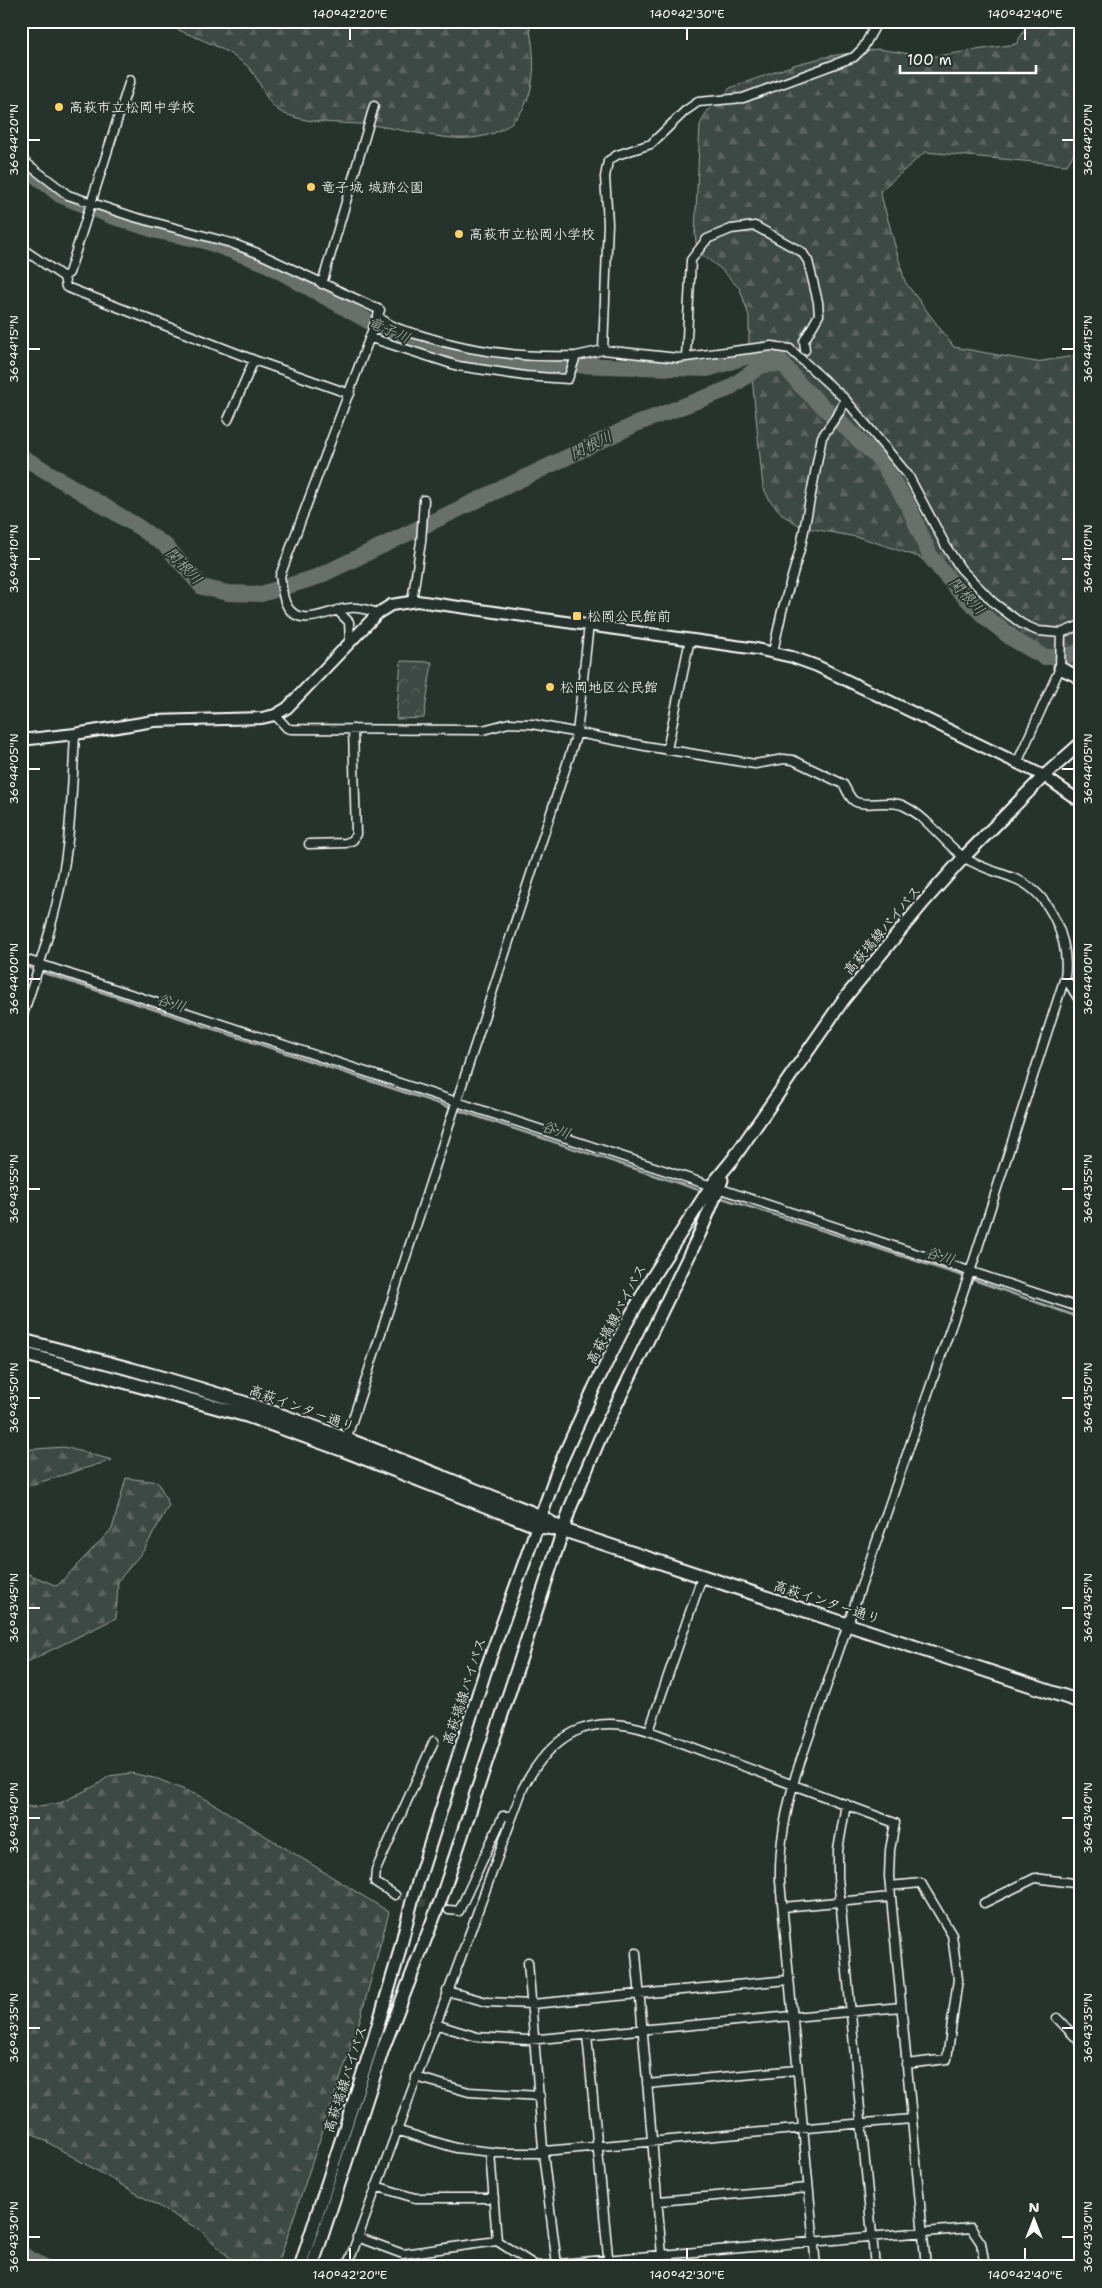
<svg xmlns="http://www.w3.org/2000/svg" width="1102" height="2288" font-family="'Shantell Sans','Klee One',sans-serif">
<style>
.forest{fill:url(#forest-firs);stroke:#9ea4a2}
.park{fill:url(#park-crowns);stroke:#9ea4a2}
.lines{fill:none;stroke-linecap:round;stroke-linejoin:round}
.stream{stroke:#a4a9a7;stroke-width:2.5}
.river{stroke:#67706c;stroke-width:16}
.minor-tunnel{stroke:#3c4742;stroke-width:8;stroke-dasharray:8 4;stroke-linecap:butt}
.minor-casing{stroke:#fff;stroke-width:11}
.tertiary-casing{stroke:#fff;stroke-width:14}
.secondary-casing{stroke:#fff;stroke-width:15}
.primary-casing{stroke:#fff;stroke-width:16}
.minor{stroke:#26332d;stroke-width:8}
.tertiary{stroke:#26332d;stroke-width:10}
.secondary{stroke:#26332d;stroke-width:11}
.primary{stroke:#26332d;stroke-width:12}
.ticks{fill:none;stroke:#fff;stroke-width:2}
.poi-dot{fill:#ffd166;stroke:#26332d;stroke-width:2}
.labels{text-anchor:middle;stroke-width:4;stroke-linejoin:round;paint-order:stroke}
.poi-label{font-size:14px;fill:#fff;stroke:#26332d;text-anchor:start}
.street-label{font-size:14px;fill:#fff;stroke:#26332d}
.water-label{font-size:15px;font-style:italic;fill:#b3b8b6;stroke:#26332d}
.neatline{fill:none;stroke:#fff;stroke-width:2}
.ticks-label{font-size:12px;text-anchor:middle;fill:#fff}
</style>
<defs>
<pattern id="forest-firs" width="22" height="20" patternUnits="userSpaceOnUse" patternTransform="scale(1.25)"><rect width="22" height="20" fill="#3e4944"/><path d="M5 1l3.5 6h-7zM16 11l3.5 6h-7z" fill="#5b6460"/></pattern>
<pattern id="park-crowns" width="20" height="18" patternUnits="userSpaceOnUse" patternTransform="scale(1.25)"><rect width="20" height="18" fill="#3e4944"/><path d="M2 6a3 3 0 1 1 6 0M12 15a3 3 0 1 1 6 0" fill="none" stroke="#5b6460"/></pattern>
</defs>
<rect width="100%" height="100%" fill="#26332d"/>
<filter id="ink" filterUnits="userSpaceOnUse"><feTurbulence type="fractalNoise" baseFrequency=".02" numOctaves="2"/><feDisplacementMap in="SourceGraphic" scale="10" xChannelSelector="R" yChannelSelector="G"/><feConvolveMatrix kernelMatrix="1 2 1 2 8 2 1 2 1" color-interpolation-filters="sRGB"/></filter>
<g filter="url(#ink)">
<path class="forest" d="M157 21H528C543 84 530 143 453 138 428 136 403 130 378 126 346 121 315 126 285 114 263 105 263 80 246 65 222 45 186 34 157 21Z
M1026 21H1081V142L1067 165 925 152 880 191 905 282 954 347 1036 362 1081 355V681L919 557 862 538 802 527 784 516 770 501 763 487 749 347V316L740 289 721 269 697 251 695 233 700 125 707 111 730 88 797 64 830 56 878 49 930 57 1016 44 1024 31Z
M64 1447 112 1460 21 1488V1450Z
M126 1478 158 1482 169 1505 144 1550 118 1581 116 1618 21 1665V1571L57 1586 112 1529Z
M131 1773 158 1779 204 1798 389 1912 360 2020 277 2267H243L234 2262 200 2230 21 2127V1806L33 1807 60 1803 97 1785 109 1776Z"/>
<path class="park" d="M401 661 432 662 424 718 396 719Z"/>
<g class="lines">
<path class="stream" d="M23 966 702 1191
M719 1197 960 1275 1081 1318"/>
<path class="river" d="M21 164 60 195 114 217 157 231 205 241 265 263 386 331 437 350 482 360 537 364 707 369C729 364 748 353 771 353L780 360 801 386 880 460 908 505 931 558 957 589 985 617 1011 638 1044 657H1064L1081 651
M21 456 137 526 166 546 202 587 228 593 261 594 317 577 636 424 728 389 762 365 782 364
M21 2254 45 2267"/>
<path class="minor-tunnel" d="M395 1895 449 1910"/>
<defs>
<path id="minor" d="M21 159 68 195 134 217 231 243 260 254 380 310 280 576C282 585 282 596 286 604 299 631 329 609 350 608 360 607 368 610 378 613
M21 248 64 277 66 287 254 360 350 394
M64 277 69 273 130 80
M322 284 374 106
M378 316C391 328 406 331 423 336 473 352 524 358 576 356
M371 338 458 366 525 376 568 379 576 356 603 350 678 358 772 346 790 349 845 399 908 475 947 548 961 569 994 603 1022 624 1038 631 1061 633 1081 625
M603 350 608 223 605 177 608 161 617 155 651 144 685 111 698 102 743 98 854 57 863 48 878 21
M686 357 691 260 707 239 731 229 755 226 802 252 808 261 818 302 819 315 804 341 805 350
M228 420 254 360
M412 601 421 542 424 500
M337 610 349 622 350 642
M773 652 782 611 801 546 822 437 840 411 845 399
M275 715 287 728 291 729 483 730 509 723 532 724 645 746 755 764 784 759 793 760 843 784C847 789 849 799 856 802 867 807 889 799 904 806 929 818 943 843 965 858 982 869 1000 872 1018 880 1051 895 1070 942 1065 977L970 1272 796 1774C786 1811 779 1843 780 1881L816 2267
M667 750 690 639
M1017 763 1060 668 1061 633
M309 844 346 843 353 840 356 834 353 729
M21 958 1081 1308
M1065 977 1081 1003
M21 1020C41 962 61 902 68 840 72 805 73 770 75 734
M345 1443 577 733 589 624
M649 1731 702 1577
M846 1804 838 1850V1877L875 2267
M890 1886 921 1883 952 1935 958 1979 947 2059 906 2064
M395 1895 375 1882 376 1870 434 1741
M984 1903 1035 1878 1081 1884
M783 1907 891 1897
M449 1910 459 1911 503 1816H512
M636 1953 663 2267
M528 1962 544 2161 557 2265
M447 1991 487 2002 532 2004 789 1980
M793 2017 901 2007
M1057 2018 1081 2043
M435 2024 477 2037 528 2040 792 2016
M587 2035 609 2267
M416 2077 469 2092 540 2096
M647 2084 797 2070
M396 2130 456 2148 500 2153H544
M544 2151 911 2119
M490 2152 497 2241
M376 2186 415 2198H494
M659 2201 808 2188
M357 2237 403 2254 497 2241 536 2266 971 2228 981 2243 985 2267
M347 2267 523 1788C551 1735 589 1711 649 1731L895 1823 890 1850 889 1876 926 2267"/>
<path id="tertiary" d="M21 740 75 734 154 721 262 718 275 715 287 708 378 613 391 605 417 601 757 649 792 657 817 666 1044 776 1081 802"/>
<path id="secondary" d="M1060 668 1081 678
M300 2267 372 2045 397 1961 412 1901 485 1672 559 1466 595 1386 626 1324 653 1276 711 1186 733 1159 844 999 923 903 964 857 1044 776 1081 743
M312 2267 383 2049 441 1899 571 1506 600 1438 700 1233 722 1180"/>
<path id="primary" d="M21 1340C98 1360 175 1380 251 1405 342 1435 431 1473 520 1508L540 1516 558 1527
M21 1353 248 1416 343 1450 537 1526 563 1530 1081 1702"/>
</defs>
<use href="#minor" class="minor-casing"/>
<use href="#tertiary" class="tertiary-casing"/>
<use href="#secondary" class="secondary-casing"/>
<use href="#primary" class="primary-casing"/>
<use href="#minor" class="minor"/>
<use href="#tertiary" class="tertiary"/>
<use href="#secondary" class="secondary"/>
<use href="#primary" class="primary"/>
</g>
</g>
<path class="ticks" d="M350 28V40M687 28V40M1025 28V40M28 140H40M1062 140H1074M28 349H40M1062 349H1074M28 559H40M1062 559H1074M28 769H40M1062 769H1074M28 979H40M1062 979H1074M28 1189H40M1062 1189H1074M28 1398H40M1062 1398H1074M28 1608H40M1062 1608H1074M28 1818H40M1062 1818H1074M28 2028H40M1062 2028H1074M28 2237H40M1062 2237H1074M350 2248V2260M687 2248V2260M1025 2248V2260"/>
<g class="poi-dot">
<circle cx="59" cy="107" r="5"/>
<circle cx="311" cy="187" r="5"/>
<circle cx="459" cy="234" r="5"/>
<rect x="572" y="611" width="10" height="10" rx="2.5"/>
<circle cx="550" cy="687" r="5"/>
</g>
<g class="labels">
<g class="poi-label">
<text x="69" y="112">高萩市立松岡中学校</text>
<text x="321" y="192">竜子城 城跡公園</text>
<text x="469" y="239">高萩市立松岡小学校</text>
<text x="587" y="621">松岡公民館前</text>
<text x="560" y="692">松岡地区公民館</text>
</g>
<g class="street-label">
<text transform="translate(882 930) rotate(-50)" y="5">高萩塙線バイパス</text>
<text transform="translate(616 1314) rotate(-62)" y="5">高萩塙線バイパス</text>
<text transform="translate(302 1408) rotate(20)" y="5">高萩インター通り</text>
<text transform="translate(827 1602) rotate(18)" y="5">高萩インター通り</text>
<text transform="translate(464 1691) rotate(-72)" y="5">高萩塙線バイパス</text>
<text transform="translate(345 2079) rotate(-72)" y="5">高萩塙線バイパス</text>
</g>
<g class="water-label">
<text transform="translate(389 330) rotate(24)" y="5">竜子川</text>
<text transform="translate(591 445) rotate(-26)" y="5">関根川</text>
<text transform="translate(184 566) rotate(46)" y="5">関根川</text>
<text transform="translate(967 596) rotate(47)" y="5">関根川</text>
<text transform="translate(171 1003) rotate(18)" y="5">谷川</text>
<text transform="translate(556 1130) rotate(18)" y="5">谷川</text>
<text transform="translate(940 1256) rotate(18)" y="5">谷川</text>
</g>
</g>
<rect width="1102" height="2288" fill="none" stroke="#26332d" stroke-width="55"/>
<g transform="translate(1034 2220)" stroke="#26332d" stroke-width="4" paint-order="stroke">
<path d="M0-4L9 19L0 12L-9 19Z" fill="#ffffff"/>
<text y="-8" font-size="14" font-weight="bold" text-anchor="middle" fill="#ffffff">N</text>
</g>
<path d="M900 65v8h136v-8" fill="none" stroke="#ffffff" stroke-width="2.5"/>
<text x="907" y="65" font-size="15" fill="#ffffff" stroke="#26332d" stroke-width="4" paint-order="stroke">100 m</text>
<rect x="28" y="28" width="1046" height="2232" class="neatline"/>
<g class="ticks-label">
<text x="350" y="18">140°42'20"E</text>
<text x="687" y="18">140°42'30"E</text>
<text x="1025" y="18">140°42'40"E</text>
<text transform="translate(14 140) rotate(-90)" y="4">36°44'20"N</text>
<text transform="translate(1088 140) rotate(-90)" y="4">36°44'20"N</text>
<text transform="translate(14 349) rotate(-90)" y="4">36°44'15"N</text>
<text transform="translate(1088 349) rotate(-90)" y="4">36°44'15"N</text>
<text transform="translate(14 559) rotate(-90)" y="4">36°44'10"N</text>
<text transform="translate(1088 559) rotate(-90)" y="4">36°44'10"N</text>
<text transform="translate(14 769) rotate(-90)" y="4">36°44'05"N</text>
<text transform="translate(1088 769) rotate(-90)" y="4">36°44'05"N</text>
<text transform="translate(14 979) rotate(-90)" y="4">36°44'00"N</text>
<text transform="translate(1088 979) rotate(-90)" y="4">36°44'00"N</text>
<text transform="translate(14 1189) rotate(-90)" y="4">36°43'55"N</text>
<text transform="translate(1088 1189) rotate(-90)" y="4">36°43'55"N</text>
<text transform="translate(14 1398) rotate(-90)" y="4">36°43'50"N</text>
<text transform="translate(1088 1398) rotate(-90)" y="4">36°43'50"N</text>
<text transform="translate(14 1608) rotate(-90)" y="4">36°43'45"N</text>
<text transform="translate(1088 1608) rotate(-90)" y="4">36°43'45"N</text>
<text transform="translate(14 1818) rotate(-90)" y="4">36°43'40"N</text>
<text transform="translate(1088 1818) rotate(-90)" y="4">36°43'40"N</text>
<text transform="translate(14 2028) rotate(-90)" y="4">36°43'35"N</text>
<text transform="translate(1088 2028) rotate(-90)" y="4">36°43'35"N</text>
<text transform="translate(14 2237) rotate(-90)" y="4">36°43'30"N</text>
<text transform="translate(1088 2237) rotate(-90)" y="4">36°43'30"N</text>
<text x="350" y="2279">140°42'20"E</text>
<text x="687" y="2279">140°42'30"E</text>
<text x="1025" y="2279">140°42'40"E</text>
</g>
</svg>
